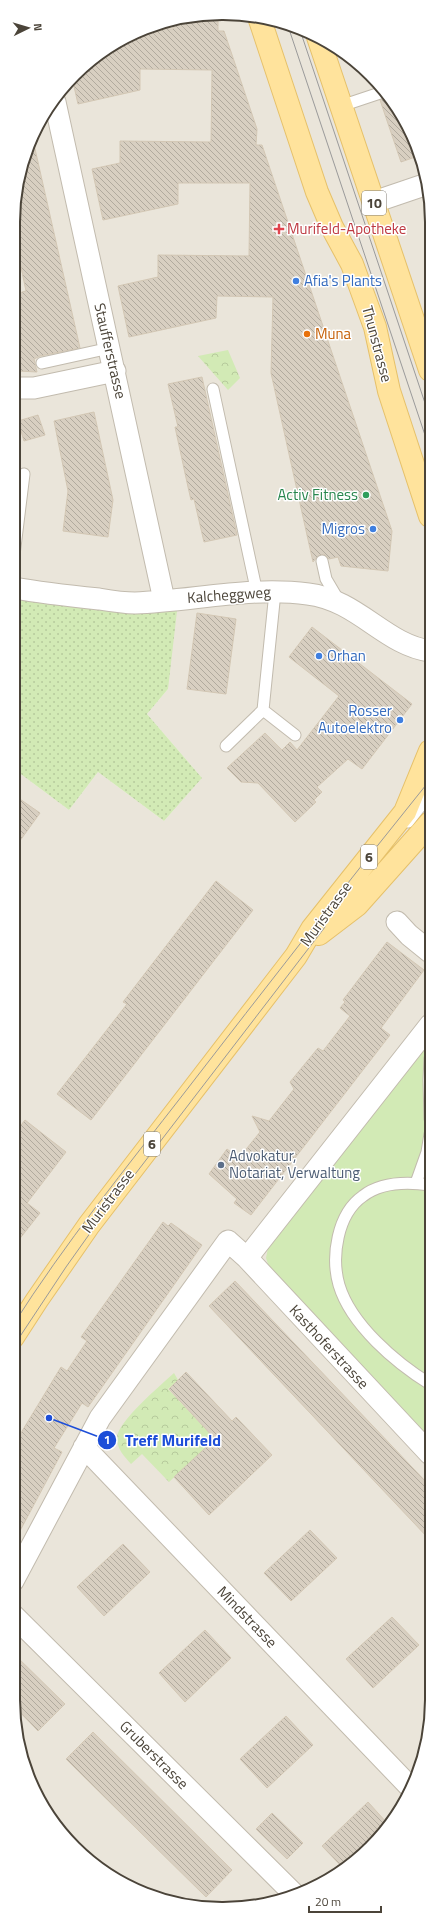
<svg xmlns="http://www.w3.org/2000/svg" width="445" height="1922" font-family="'Titillium Web',sans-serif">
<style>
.residential{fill:#eae5da}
.grass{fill:url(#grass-dots)}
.park{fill:url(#park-crowns)}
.garden{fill:#d2eab5}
.building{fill:url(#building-back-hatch);stroke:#d3c7b4}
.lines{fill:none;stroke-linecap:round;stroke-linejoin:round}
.service-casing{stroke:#c2bbae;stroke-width:13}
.minor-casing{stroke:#c2bbae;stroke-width:23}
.primary-casing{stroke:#e6c16a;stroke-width:24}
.service{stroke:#fff;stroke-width:11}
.minor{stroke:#fff;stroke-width:21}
.primary{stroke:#ffe39c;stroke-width:22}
.tram{stroke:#9a9a9a;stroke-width:1}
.health-dot{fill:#e0444e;stroke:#fff;stroke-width:1.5}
.shop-dot{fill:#3f7fe0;stroke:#fff;stroke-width:1.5}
.food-dot{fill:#e8710a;stroke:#fff;stroke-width:1.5}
.leisure-dot{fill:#2e9e5b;stroke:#fff;stroke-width:1.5}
.service-dot{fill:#5c6f8a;stroke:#fff;stroke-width:1.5}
.labels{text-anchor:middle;stroke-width:3;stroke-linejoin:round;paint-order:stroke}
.shield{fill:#fff;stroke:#817c74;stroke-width:1}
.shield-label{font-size:14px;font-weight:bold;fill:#4b4439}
.health-label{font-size:15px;fill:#be3a42;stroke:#fff;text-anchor:start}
.shop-label{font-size:15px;fill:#366cbe;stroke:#fff;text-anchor:start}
.food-label{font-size:15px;fill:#c56008;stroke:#fff;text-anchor:start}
.street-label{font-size:15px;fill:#4b4439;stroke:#fff}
.leisure-label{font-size:15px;fill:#27864d;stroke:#fff;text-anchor:end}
.service-label{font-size:15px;fill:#4e5e75;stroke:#fff;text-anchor:start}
.rim{fill:none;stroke:#4b4439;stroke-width:2}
.leader{fill:none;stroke:#1d4ed8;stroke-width:1.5}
.callout-dot{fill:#1d4ed8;stroke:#fff;stroke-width:1.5}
.mark-label{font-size:12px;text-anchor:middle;font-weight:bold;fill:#fff}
.callout-label{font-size:16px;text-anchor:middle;font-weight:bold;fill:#1d4ed8;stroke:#fff;stroke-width:3;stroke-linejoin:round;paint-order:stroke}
</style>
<defs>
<pattern id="grass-dots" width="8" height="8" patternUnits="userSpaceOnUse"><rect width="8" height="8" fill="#d2eab5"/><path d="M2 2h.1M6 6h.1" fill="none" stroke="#b6ca9c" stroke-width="1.8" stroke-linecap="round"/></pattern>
<pattern id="park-crowns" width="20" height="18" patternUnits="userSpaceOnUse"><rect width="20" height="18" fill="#d2eab5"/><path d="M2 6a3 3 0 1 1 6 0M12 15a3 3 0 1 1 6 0" fill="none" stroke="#b6ca9c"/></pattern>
<pattern id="building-back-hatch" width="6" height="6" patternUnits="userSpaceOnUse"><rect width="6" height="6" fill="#d8cfc1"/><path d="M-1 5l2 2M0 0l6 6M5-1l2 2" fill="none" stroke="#b1aa9e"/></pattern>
</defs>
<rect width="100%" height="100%" fill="#f6f3ec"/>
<path class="residential" d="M250 15 315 35 371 75 410 130 430 195V1727L404 1804 350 1866 290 1898 209 1909 130 1887 65 1838 29 1779 13 1699 14 769 69 810 98 772 164 821 202 778 147 714 168 689 126 612 14 597 15 195 41 118 95 56 168 20Z"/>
<path class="grass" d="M14 597 126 612 177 611 168 689 147 714 202 778 164 821 98 772 69 810 14 769Z"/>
<path class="park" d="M228 350 240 378 228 390 198 356Z
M174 1373 178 1380 168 1389 215 1439 169 1482 142 1454 131 1464C124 1456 117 1449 117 1438 117 1422 161 1385 174 1373Z"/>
<path class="garden" d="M430 1037V1438L269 1267 266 1258 268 1248Z"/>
<path class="building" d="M218 17V31H224L257 129 256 145H262L392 531 388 571 341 566 338 557 329 559 324 554 318 556 313 562 271 373 273 297 217 296 216 318 129 337 118 286 158 277V255L249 256 250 183H178V204L103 220 92 169 120 163V141L211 142 212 70 140 69V90L78 104 73 82 95 56 152 28 173 29V20Z
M387 97 410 130 418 156 401 162 380 100Z
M33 140 80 348 40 356 34 359 37 372 18 371 15 364V294L26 291 15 239V195Z
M202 377 237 535 204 542 194 499 191 500 188 487 175 427H178L168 384Z
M94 412 113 500 108 537 63 531 68 491 54 421Z
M38 415 45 435 24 441 18 421Z
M197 613 236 619 226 694 187 689Z
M312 627 412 704 362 769 348 759 317 787 322 792 314 800 316 802 295 822 258 783 241 782 227 768 265 733 282 750 290 742 297 750 339 696 289 657Z
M14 795 40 813 14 849Z
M216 881 253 910 91 1120 57 1094 127 1004 123 1002Z
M387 942 424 970 381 1028 390 1035 251 1215 234 1203 237 1199 209 1174 227 1149 239 1158 260 1132 252 1116 269 1121 294 1089 290 1082 318 1048 323 1051 350 1016 340 1008 345 1002 343 1000Z
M25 1120 66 1152 27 1203 40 1213 14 1246V1134Z
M163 1222 168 1226 171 1223 202 1245 88 1407 82 1403 54 1448 62 1452 13 1544V1446L61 1367 67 1371 87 1341 81 1337Z
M235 1281 430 1486V1540L209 1306Z
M186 1372 232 1421 236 1417 272 1455 209 1515 174 1477 215 1439 169 1389Z
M310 1530 337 1558 291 1601 264 1573Z
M123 1544 150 1572 104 1616 77 1587Z
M392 1617 419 1645 373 1688 346 1659Z
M205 1630 231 1658 185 1702 159 1673Z
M13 1653 65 1704 38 1731 15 1707Z
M286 1716 313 1745 267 1788 240 1759Z
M93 1732 232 1870 206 1897 66 1759Z
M368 1802 387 1823 350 1866 344 1869 322 1846Z
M272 1813 303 1843 287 1859 256 1829Z"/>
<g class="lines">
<defs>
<path id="service" d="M341 106 383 92
M42 363 110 348
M213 389 257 593
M14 555 24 474
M322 561 326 579 339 601
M263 710 295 735
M226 746 263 710 275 592
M408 822 430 794
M430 1119 429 1080 430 1058
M416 1183 427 1152 430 1134
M430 1384C396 1363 351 1325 339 1285 331 1257 337 1214 363 1196 381 1182 409 1182 430 1185"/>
<path id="minor" d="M55 102 164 600
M374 202 427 184
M15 388H34L115 371
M14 588C42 593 70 596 99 599 111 601 123 603 135 603 192 601 251 586 308 594 358 600 385 645 430 651
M397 922 409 935 430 952
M247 1258 430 1025
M84 1447 410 1787
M13 1581 100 1418 228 1241 247 1258 430 1454
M13 1615 295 1895"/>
<path id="primary" d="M259 17 317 192 332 227 352 264 375 327 389 391 430 516
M318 37 430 370
M319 934 357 905 430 823
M13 1337 37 1300 89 1225 296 956 312 929 405 812 430 751"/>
</defs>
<use href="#service" class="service-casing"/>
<use href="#minor" class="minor-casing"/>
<use href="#primary" class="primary-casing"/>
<use href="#service" class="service"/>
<use href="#minor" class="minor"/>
<use href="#primary" class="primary"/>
<path class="tram" d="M288 26 430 450
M300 30 430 418
M13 1325C65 1243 126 1168 185 1092 266 987 347 883 430 780
M13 1347 66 1267 93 1229 325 927"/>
</g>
<path class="health-dot" d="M277 223h4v4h4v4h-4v4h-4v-4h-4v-4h4z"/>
<g class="shop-dot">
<circle cx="296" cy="281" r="4"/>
<circle cx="373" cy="529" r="4"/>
<circle cx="319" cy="656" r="4"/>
<circle cx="400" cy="720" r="4"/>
</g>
<circle class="food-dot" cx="307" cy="334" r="4"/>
<circle class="leisure-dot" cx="366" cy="495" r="4"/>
<circle class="service-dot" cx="221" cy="1165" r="4"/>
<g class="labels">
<g class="shield">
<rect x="362" y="191" width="24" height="24" rx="3"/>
<rect x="361" y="845" width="16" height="24" rx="3"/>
<rect x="144" y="1132" width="16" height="24" rx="3"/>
</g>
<g class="shield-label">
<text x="374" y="208">10</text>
<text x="369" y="862">6</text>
<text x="152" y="1149">6</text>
</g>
<g class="health-label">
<text x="287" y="234">Murifeld-Apotheke</text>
</g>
<g class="shop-label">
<text x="304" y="286">Afia's Plants</text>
<text x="365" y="534" text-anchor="end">Migros</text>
<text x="327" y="661">Orhan</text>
<text x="392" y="716" text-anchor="end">Rosser<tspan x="392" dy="17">Autoelektro</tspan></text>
</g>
<g class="food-label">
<text x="315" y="339">Muna</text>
</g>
<g class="street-label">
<text transform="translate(377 344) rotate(75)" y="5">Thunstrasse</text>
<text transform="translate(110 351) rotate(77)" y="5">Staufferstrasse</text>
<text transform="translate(229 595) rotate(-4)" y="5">Kalcheggweg</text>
<text transform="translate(326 914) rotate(-54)" y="5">Muristrasse</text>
<text transform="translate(108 1201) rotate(-53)" y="5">Muristrasse</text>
<text transform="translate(329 1347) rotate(47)" y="5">Kasthoferstrasse</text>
<text transform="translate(247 1617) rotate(46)" y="5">Mindstrasse</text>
<text transform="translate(154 1755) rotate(45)" y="5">Gruberstrasse</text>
</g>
<g class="leisure-label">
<text x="358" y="500">Activ Fitness</text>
</g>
<g class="service-label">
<text x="229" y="1161">Advokatur,<tspan x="229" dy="17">Notariat, Verwaltung</tspan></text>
</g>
</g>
<path d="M0 0H445V1922H0ZM222 20H223A202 202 0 0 1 425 222V1700A202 202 0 0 1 223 1902H222A202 202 0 0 1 20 1700V222A202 202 0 0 1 222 20Z" fill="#fff" fill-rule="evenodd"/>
<path class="rim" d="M222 20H223A202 202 0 0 1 425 222V1700A202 202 0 0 1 223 1902H222A202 202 0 0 1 20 1700V222A202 202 0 0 1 222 20Z"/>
<path class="leader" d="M49 1418L107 1440"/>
<g class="callout-dot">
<circle cx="49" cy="1418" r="4"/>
<circle cx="107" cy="1440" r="10"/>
</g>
<g class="mark-label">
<text x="107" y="1444">1</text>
</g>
<g class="callout-label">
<text x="173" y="1446">Treff Murifeld</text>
</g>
<g transform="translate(28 28) rotate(85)" stroke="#ffffff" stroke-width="3" paint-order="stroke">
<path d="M0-3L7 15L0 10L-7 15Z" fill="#4b4439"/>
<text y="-6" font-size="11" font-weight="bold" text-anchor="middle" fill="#4b4439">N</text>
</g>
<path d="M309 1906v6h72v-6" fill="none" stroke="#4b4439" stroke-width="2"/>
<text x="315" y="1906" font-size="12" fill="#4b4439" stroke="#ffffff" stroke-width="3" paint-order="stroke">20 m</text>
</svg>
